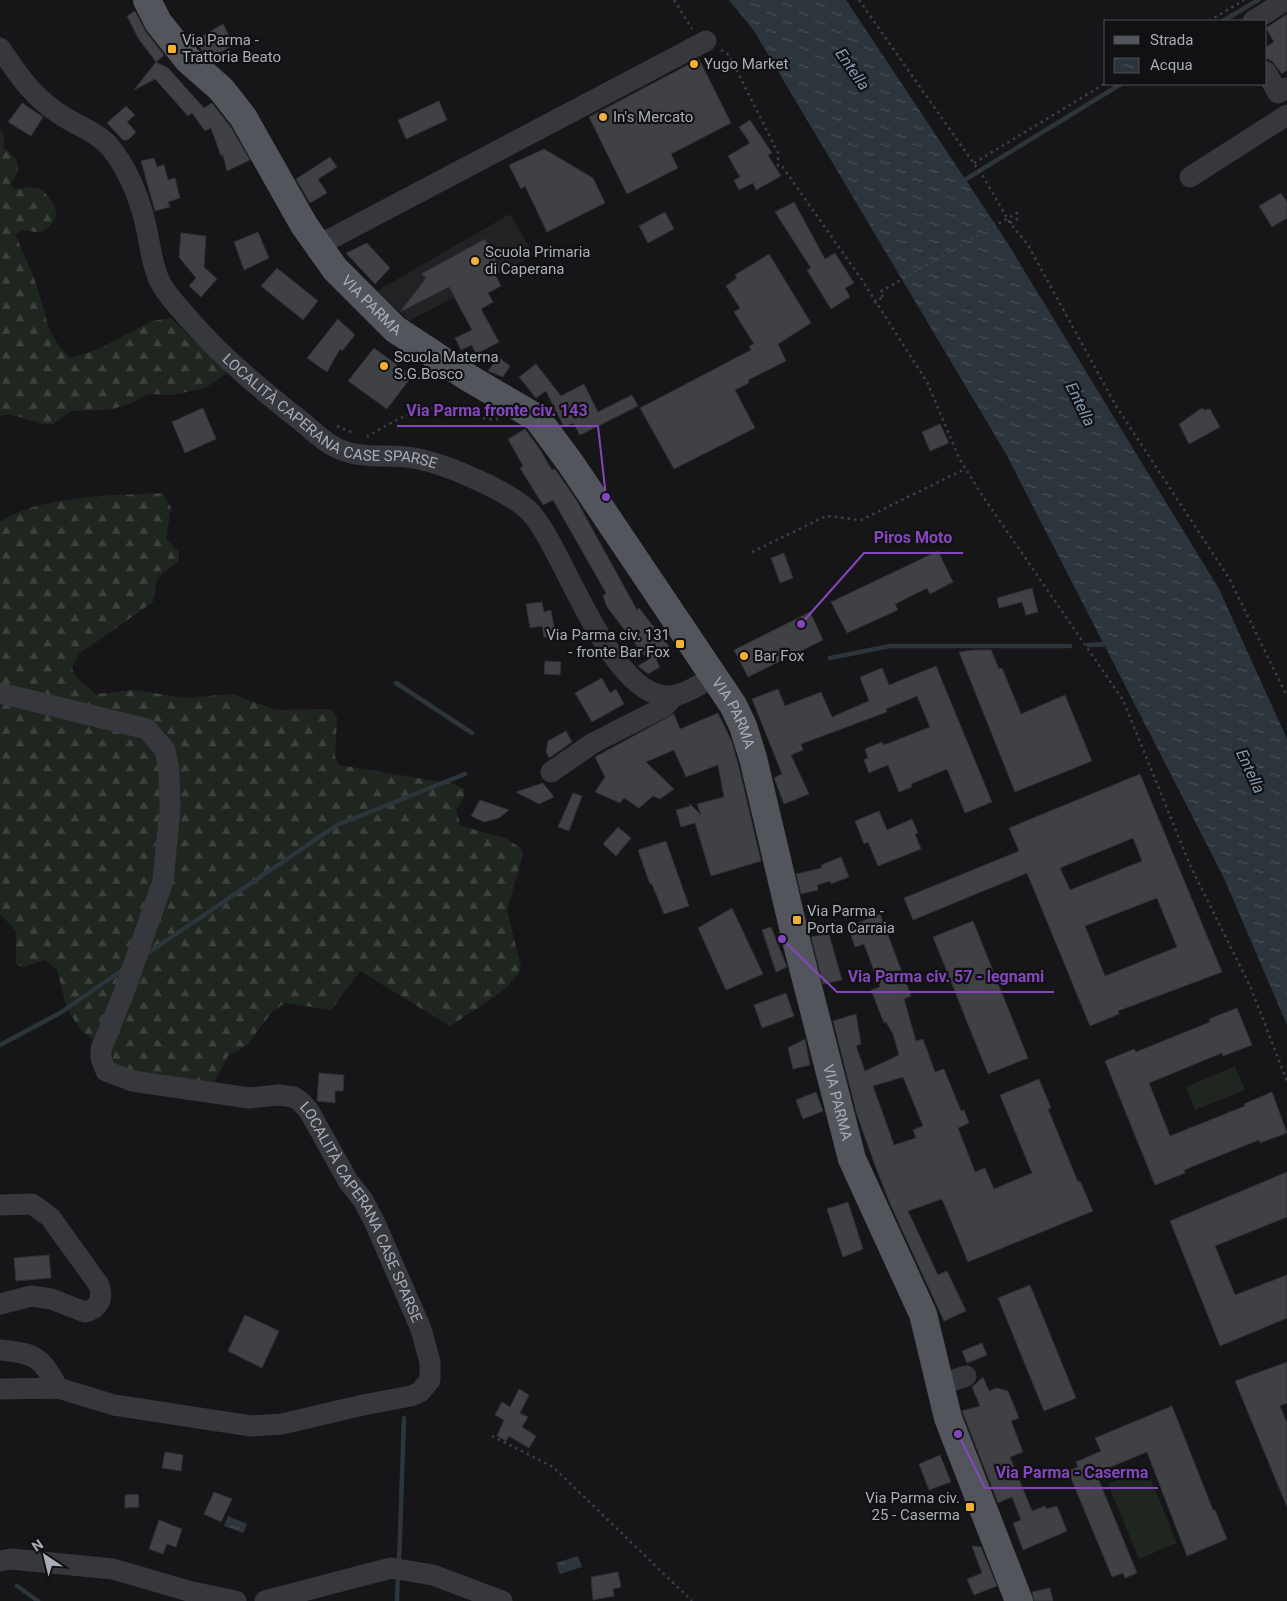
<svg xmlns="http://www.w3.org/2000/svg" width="1287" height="1601" font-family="Roboto,sans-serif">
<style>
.built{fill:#222225}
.forest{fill:url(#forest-firs)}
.pitch{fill:#1e261f}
.water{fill:url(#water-ripples)}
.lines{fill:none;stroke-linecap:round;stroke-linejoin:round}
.stream{stroke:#2c353c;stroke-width:4.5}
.building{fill:#404145;stroke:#303034;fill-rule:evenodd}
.path{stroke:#3d3f44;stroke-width:2.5;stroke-dasharray:2.5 4;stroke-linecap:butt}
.minor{stroke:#37383d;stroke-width:21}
.major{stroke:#53555c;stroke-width:28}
.path-bridge{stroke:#3d3f44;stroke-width:2.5;stroke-dasharray:2.5 4;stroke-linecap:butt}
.poi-dot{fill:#f2b134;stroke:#111113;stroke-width:2}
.labels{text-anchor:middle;stroke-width:4.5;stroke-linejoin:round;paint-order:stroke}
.poi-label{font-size:15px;fill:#a8adb8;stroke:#111113;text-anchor:start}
.street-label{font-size:15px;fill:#a8adb8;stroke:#111113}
.water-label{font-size:16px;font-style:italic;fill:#7f9bb3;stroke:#111113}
.leader{fill:none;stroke:#8446be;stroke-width:2}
.callout-dot{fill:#8446be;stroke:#111113;stroke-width:2}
.callout-label{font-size:16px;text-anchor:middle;font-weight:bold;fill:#8446be;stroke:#111113;stroke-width:4.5;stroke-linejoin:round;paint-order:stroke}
</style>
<defs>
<pattern id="forest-firs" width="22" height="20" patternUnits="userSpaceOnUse" patternTransform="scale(1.25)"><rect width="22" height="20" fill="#1e261f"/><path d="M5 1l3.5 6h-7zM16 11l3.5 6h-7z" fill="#3c433d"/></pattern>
<pattern id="water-ripples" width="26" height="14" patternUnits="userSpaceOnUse" patternTransform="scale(1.25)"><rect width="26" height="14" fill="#2c353c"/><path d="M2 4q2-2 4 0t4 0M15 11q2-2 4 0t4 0" fill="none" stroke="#485056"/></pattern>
</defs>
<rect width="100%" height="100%" fill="#161618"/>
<path class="built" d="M510 214 534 255 409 321 377 291Z"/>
<path class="forest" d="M0 129 4 136V148C21 160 22 168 10 184L14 189C21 189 31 186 38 188 43 189 46 194 49 198 62 215 56 222 41 233L24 230 15 234C22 250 29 265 35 281 47 313 44 333 70 358L99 349 152 321 171 318 225 370 226 374 205 388 173 395 148 394 130 404 108 410 71 411 53 424H43L9 414 0 416Z
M163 493 171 508 166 539 179 552V561L157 578 153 602 79 654 72 668 75 676 96 694 133 690 187 698 232 694 276 710 331 709 337 717 335 757 339 765 455 784 464 789V797L456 810 461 826 505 838 521 848 523 856 507 910 521 967C514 990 470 1012 450 1026L360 971 331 1010 285 1003 272 1012 247 1045 228 1056 214 1083 130 1072 115 1065 110 1048 96 1043 80 1029 67 1009 57 970 45 960 24 967 16 965V931L0 914V521C49 494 108 496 163 493Z"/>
<path class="pitch" d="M1235 1066 1245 1090 1195 1110 1186 1087Z
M1146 1468 1177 1543 1139 1559 1108 1484Z"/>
<path class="water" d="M729 0H846L1003 236 1219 589 1287 739V1025L1223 876 1006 454 754 31Z
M228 1516 247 1524 243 1533 224 1526Z
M578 1556 582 1567 560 1574 556 1563Z"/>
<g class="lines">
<path class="stream" d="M1223 21 1258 0
M963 181 1121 84
M1088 645 1109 644
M830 658 890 646H1070
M396 683 472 733
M145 955 337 825 465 774
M0 1045 60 1013 124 969
M399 1564 404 1418
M17 1586 38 1601
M397 1601 398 1574"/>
</g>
<path class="building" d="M135 11 146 32 164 55 156 62 138 38 127 16Z
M1287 14V70L1282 74 1273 62 1266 58V47L1274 42 1266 28Z
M223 24 234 45 209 58 202 51 196 40Z
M699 59 731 123 671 154 678 168 627 194 589 117Z
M156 62 168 68 204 108 212 103 230 126 250 160 227 171 223 155 221 156 211 128 205 131 192 113 188 116 155 79 134 90Z
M439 101 447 120 406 139 398 120Z
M22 103 43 117 31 136 8 122Z
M126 106 135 115 127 122 136 132 128 140H123L107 123Z
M750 120 772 153 768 155 781 176 756 190 753 183 739 190 734 180 740 177 728 156 750 143 739 127Z
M544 149 593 178 605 203 547 232 525 186 521 189 509 165Z
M330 157 337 167 318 179 327 193 310 203 296 179Z
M154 158 157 167 164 165 168 180 175 178 180 198 168 202 170 207 155 211 141 161Z
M1281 193 1287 202V218L1272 227 1259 206Z
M794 202 825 259 835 253 854 283 845 288 850 297 831 309 807 270 811 268 775 212Z
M665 212 674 229 648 243 639 226Z
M258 232 269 258 244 270 234 242Z
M181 233 206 236 204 267 217 279 201 297 189 286 196 278 179 257Z
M485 239 502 271 495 274 501 286 488 293 493 302 481 309 499 342 476 354 472 345 461 350 455 338 472 330 449 287 400 312 426 278 421 274Z
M367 243 390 268 375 284 346 253Z
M769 254 811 323 778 344 786 361 748 380 749 383 735 390 755 428 674 469 640 408 751 350 749 346 754 344 734 312 740 308 726 286 737 278 735 275Z
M277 268 318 301 303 320 261 286Z
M338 319 355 335 342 351 340 349 327 372 307 358Z
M374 348 412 376 387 409 348 381Z
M498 357 510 366 503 377 488 371Z
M536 364 561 396 584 384 598 412 632 395 638 406 580 435 573 423 564 427 546 391 536 398 519 377Z
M203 408 216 439 185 453 172 422Z
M1202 408 1204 410 1210 409 1220 427 1189 444 1179 424Z
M940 424 949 443 930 451 922 432Z
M525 429 539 448 552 470 555 469 577 501 637 610 639 608 671 649 656 660 660 667 648 674 638 666 648 660 607 607 603 596 606 593 553 500 543 505 520 468 523 466 508 439Z
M938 551 953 582 930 594 927 588 895 604 898 610 847 633 831 602Z
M784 553 793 578 780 583 771 558Z
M1032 588 1038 612 1026 615 1022 602 999 608 997 598Z
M542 602 544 612 551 610 556 638 544 637 542 626 530 628 526 604Z
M810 612 823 640 748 677 734 650Z
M972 650H991L999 669 1002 668 1021 714 1065 695 1092 761 1015 792 959 652Z
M545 661 561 662 560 675 544 674Z
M936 666 992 802 965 813 947 769 911 784 912 787 899 792 888 765 869 773 864 760 868 758 865 749 882 742 884 745 930 727 917 696 886 709 887 712 801 744 803 750 791 755 809 794 784 804 774 778 782 774 752 699 778 689 785 706 821 692 832 717 869 701 860 677 882 668 889 685Z
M602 678 610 693 616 689 624 704 592 722 575 693Z
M718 713 732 742 739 767 761 861 711 876 695 823 681 827 676 810 690 806 689 803 701 815 697 804 724 797 718 765 686 777 674 750 646 762 674 789 660 799 653 796 639 808 624 798 620 803 595 792 605 777 595 757 674 714 680 729Z
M566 731 572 742 549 758 546 752 548 741Z
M1140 774 1222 972 1118 1011 1119 1014 1090 1026 1027 873 913 920 904 898 1019 851 1009 828ZM1133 838 1142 861 1070 890 1060 868ZM1157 898 1177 947 1105 976 1085 926Z
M543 783 554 797 539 804 516 792Z
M573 793 582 796 569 831 558 827Z
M480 800 509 810 499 818 484 822 471 816Z
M879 811 887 830 912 819 918 833 915 834 921 849 878 866 868 842 864 844 855 821Z
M618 827 631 838 616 856 603 844Z
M666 841 689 906 664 914 652 884H650L638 850Z
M841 857 849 877 831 884 830 881 817 885 818 890 801 894 796 874 822 868 821 865Z
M732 908 763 974 726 990 698 928Z
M880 914 911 996 904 999 916 1041 923 1039 935 1072 944 1069 961 1111 964 1110 969 1123 958 1128 975 1172 985 1168 994 1189 1032 1173 1000 1095 1039 1079 1051 1108 1048 1109 1078 1182 1080 1181 1093 1211 968 1262 942 1199 908 1211 938 1275 947 1271 966 1311 944 1321 891 1206 876 1168 857 1115 833 1021 856 1014 861 1044 856 1046 865 1071 899 1055 893 1034 886 1022 884 1023 871 990 880 987 864 944 855 947 848 927ZM903 1077 923 1126 913 1130 916 1138 894 1145 873 1086Z
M973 921 1028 1058 988 1074 933 937Z
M771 927 787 967 776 972 762 930Z
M829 934 842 980 823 984 811 937Z
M786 993 794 1016 762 1028 754 1005Z
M1237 1008 1252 1045 1223 1056 1222 1053 1149 1083 1170 1136 1245 1106 1244 1104 1272 1092 1287 1133 1260 1143 1259 1140 1184 1170 1185 1173 1155 1185 1105 1061 1134 1049 1136 1052 1210 1022 1209 1019Z
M805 1039 810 1065 793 1069 788 1048Z
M319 1073 344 1075 343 1091H335V1103L317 1101Z
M816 1092 823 1111 803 1119 796 1100Z
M1287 1172V1217L1215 1246 1235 1295 1287 1275V1318L1220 1346 1170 1221Z
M848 1202 863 1249 843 1257 827 1209Z
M49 1255 51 1278 16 1281 14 1258Z
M1030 1285 1076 1398 1044 1411 998 1298Z
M245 1315 279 1331 262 1368 228 1351Z
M982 1343 987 1355 967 1363 962 1351Z
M1287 1362V1403L1280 1406 1287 1423V1507L1235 1381Z
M983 1377 989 1391 997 1388 1008 1391 1019 1418 1011 1421 1023 1452 1010 1457 1032 1511 1045 1506 1047 1509 1057 1506 1067 1531 1023 1550 1013 1523 1021 1520 1012 1497 998 1503 962 1411 980 1406 972 1387Z
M519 1389 529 1395 520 1413 528 1417 522 1427 536 1436 529 1448 509 1436 506 1441 497 1436 504 1420 495 1415 502 1402 510 1407Z
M1172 1406 1213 1510H1215L1227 1539 1187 1556 1147 1452 1096 1473 1137 1573 1125 1578 1123 1573 1112 1577 1068 1471 1078 1467 1076 1462 1101 1451 1095 1438Z
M165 1452 183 1455 181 1471 162 1468Z
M940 1455 951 1482 929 1490 919 1464Z
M214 1492 232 1499 221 1522 204 1514Z
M138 1494 139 1507 125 1508V1495Z
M159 1520 182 1529 176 1547 167 1544 163 1554 149 1549Z
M972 1546 981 1547 997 1586 974 1595 967 1579 982 1573Z
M618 1572 621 1587 613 1589 614 1596 593 1600 591 1577Z
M1050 1588 1053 1601H1034L1032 1592Z"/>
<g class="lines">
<path class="path" d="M674 0 692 29
M859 0 984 178 1010 223 1028 245 1116 406 1229 578 1287 696
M1209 21 1244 0
M721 50 729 55 778 153V166H782L862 280 927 382 959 458 982 495 1123 700 1190 865 1250 986 1287 1081
M974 163 1106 83
M1010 223 1019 218
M874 303 883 297
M337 426 353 433
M367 437C379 429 416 408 430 408 446 409 489 422 498 419
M752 552 826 516 861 520 965 469
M492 1436 553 1467 692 1601"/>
<g class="minor">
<path d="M1253 21 1286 0"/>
<path id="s1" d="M0 48C17 73 32 96 58 113 73 124 98 132 110 147 128 169 138 194 145 222 150 241 151 264 160 282 167 295 179 308 189 319 221 356 258 387 296 417 308 426 320 439 333 446 361 462 390 452 419 459 447 465 512 492 531 513 565 550 614 711 677 695 690 692 703 682 714 677"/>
<path d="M1266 72 1278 93 1287 88"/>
<path d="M1190 177 1287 115"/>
<path d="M317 246 706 41"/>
<path id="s2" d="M0 693 147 729 165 750 169 769 170 809 163 881 123 995 101 1049V1058L106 1071 132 1081 249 1098 279 1095 294 1097 301 1102 309 1111 348 1181 363 1200 375 1223 421 1329 430 1362V1380L420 1392 411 1396 363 1405 282 1424 251 1426 114 1405 58 1388 0 1389"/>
<path d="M551 772 593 743 664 707 674 696"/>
<path d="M0 1205 32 1204 50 1217 99 1285C104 1299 98 1309 85 1312L51 1299 31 1296 0 1304"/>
<path d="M0 1350C37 1354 40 1356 58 1388"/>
<path d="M940 1385 966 1376"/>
<path d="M0 1561 11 1559 113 1569 192 1592 236 1601"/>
<path d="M265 1601 391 1568 433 1575 502 1601"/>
</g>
<path class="major" id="s3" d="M147 0 158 22 188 60 221 89 243 117 304 225 335 269 395 329 469 378 537 418 571 464 733 705 743 726 753 758 796 940 852 1159 923 1314 948 1418 1019 1601"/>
<path class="path-bridge" d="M883 297 880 292 1017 213 1019 218"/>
</g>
<g class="poi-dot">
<rect x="167" y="44" width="10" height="10" rx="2.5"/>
<circle cx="694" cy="64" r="5"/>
<circle cx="603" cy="117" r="5"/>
<circle cx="475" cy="261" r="5"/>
<circle cx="384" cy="366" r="5"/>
<rect x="675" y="639" width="10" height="10" rx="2.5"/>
<circle cx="744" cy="656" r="5"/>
<rect x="792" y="915" width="10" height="10" rx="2.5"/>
<rect x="965" y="1502" width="10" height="10" rx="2.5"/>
</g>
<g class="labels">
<g class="poi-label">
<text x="182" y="45">Via Parma -<tspan x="182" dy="17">Trattoria Beato</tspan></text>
<text x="704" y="69">Yugo Market</text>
<text x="613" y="122">In's Mercato</text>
<text x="485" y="257">Scuola Primaria<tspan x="485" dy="17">di Caperana</tspan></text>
<text x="394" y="362">Scuola Materna<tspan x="394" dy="17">S.G.Bosco</tspan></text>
<text x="670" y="640" text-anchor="end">Via Parma civ. 131<tspan x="670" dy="17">- fronte Bar Fox</tspan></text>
<text x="754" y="661">Bar Fox</text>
<text x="807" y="916">Via Parma -<tspan x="807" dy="17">Porta Carraia</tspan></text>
<text x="960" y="1503" text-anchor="end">Via Parma civ.<tspan x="960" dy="17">25 - Caserma</tspan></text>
</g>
<g class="street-label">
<text dy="5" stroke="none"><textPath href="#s3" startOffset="382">VIA PARMA</textPath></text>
<text dy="5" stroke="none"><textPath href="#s1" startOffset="518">LOCALITÀ CAPERANA CASE SPARSE</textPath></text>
<text dy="5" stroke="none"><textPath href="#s3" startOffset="938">VIA PARMA</textPath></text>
<text dy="5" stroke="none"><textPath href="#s3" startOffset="1342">VIA PARMA</textPath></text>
<text dy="5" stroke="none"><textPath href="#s2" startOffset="839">LOCALITÀ CAPERANA CASE SPARSE</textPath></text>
</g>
<g class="water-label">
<text transform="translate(853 69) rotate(55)" y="6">Entella</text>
<text transform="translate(1081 404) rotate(64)" y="6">Entella</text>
<text transform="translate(1251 771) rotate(65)" y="6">Entella</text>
</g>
</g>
<path class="leader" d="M606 497L598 426H397M801 624L864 553H963M782 939L837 992H1054M958 1434L985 1488H1158"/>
<g class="callout-dot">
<circle cx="606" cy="497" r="5"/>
<circle cx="801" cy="624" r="5"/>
<circle cx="782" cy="939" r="5"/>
<circle cx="958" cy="1434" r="5"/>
</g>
<g class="callout-label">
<text x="497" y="416">Via Parma fronte civ. 143</text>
<text x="913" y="543">Piros Moto</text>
<text x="946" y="982">Via Parma civ. 57 - legnami</text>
<text x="1072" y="1478">Via Parma - Caserma</text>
</g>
<rect x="1104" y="20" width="162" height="65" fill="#111113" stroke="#4d4f55"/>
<rect x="1114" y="36" width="25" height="8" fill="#53555c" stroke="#4d4f55"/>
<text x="1150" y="45" font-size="15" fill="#a8adb8">Strada</text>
<rect x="1114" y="58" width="25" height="15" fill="url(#water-ripples)" stroke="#4d4f55"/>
<text x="1150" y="70" font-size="15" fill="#a8adb8">Acqua</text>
<g transform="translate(45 1556) rotate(325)" stroke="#111113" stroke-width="4" paint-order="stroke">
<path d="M0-4L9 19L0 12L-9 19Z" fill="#a8adb8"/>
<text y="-8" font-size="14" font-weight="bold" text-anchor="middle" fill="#a8adb8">N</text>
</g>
</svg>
